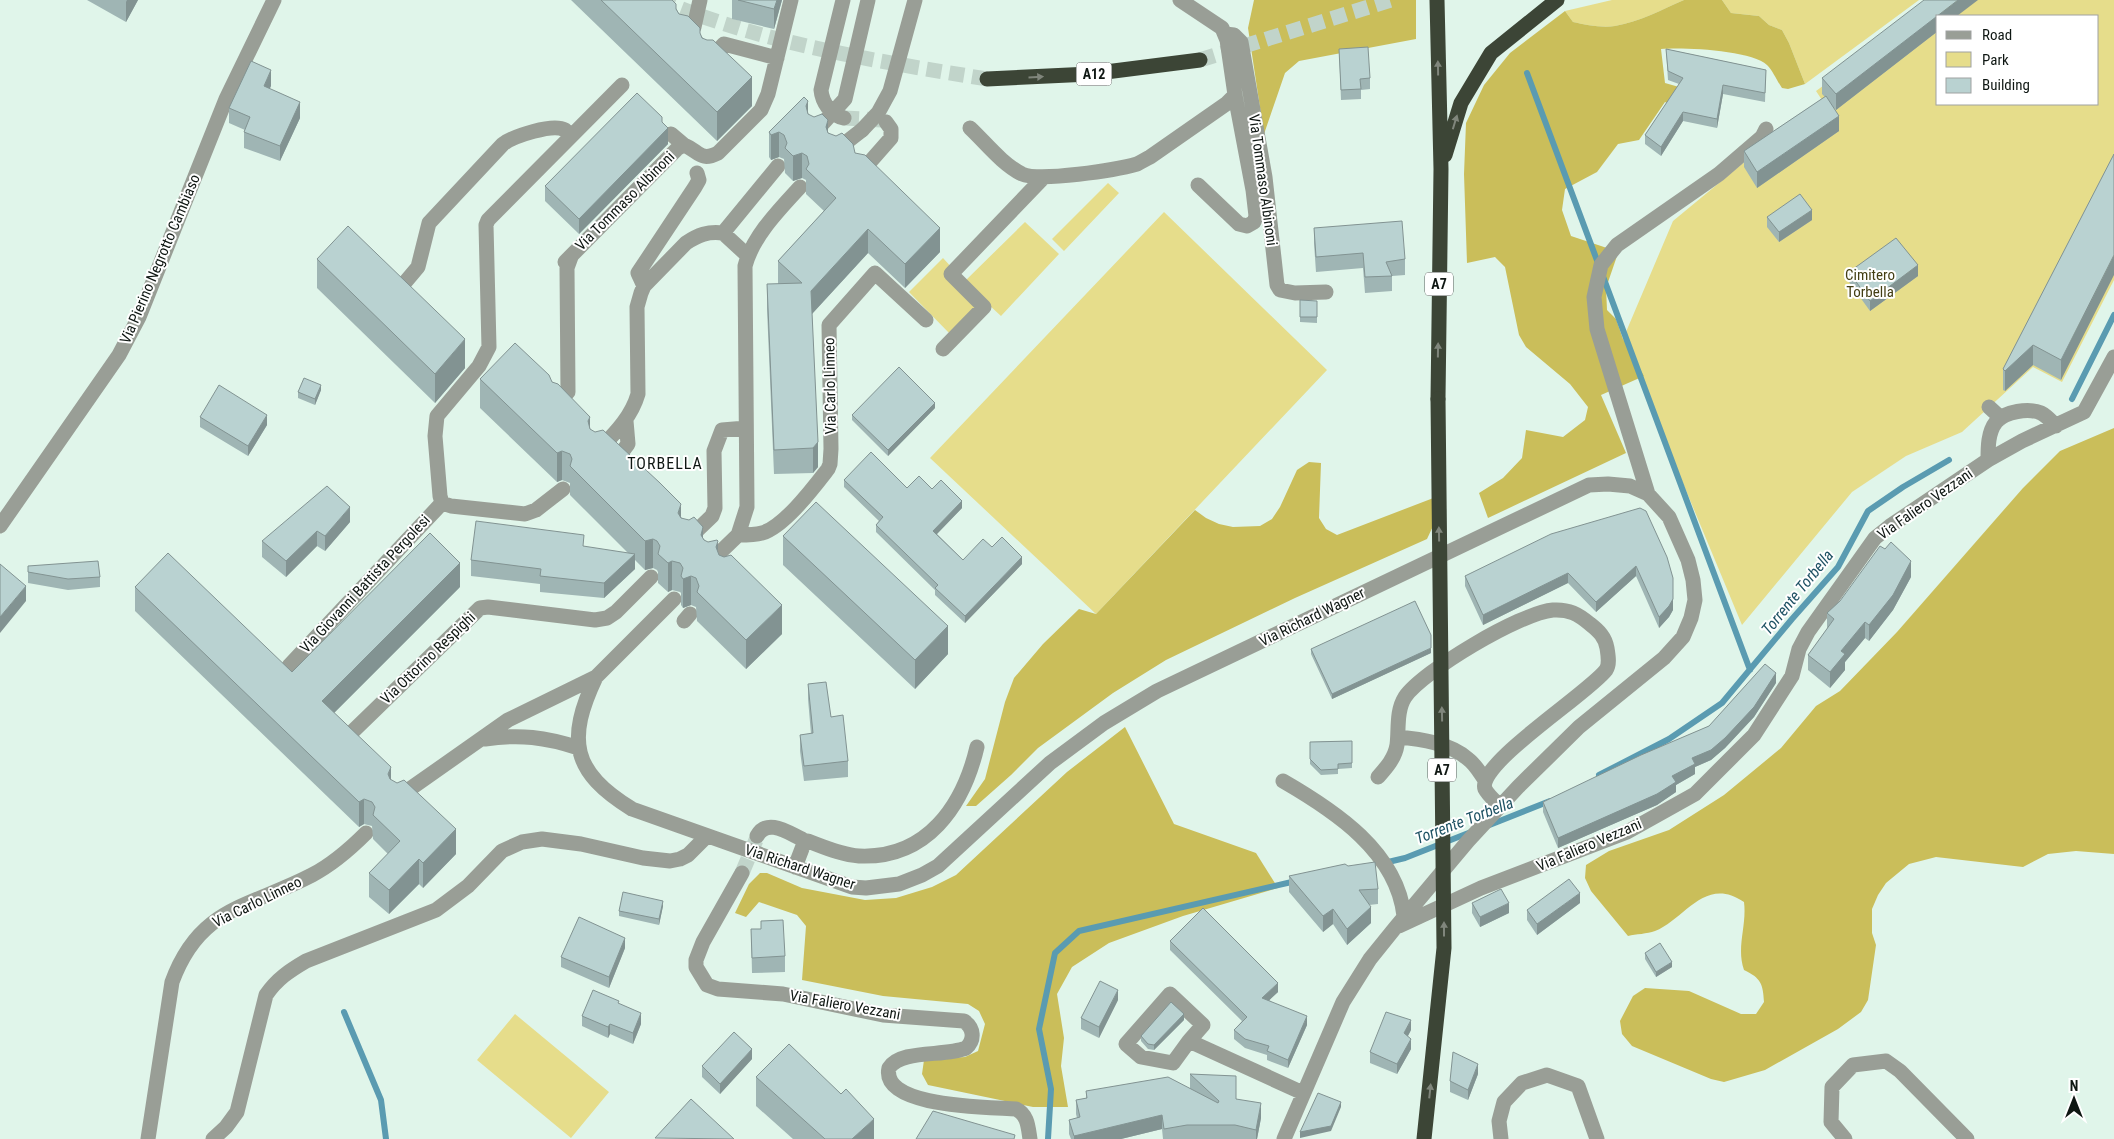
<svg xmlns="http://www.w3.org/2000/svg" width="2114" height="1139" font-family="'Roboto Condensed',sans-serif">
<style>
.green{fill:#e6dd8b;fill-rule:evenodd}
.forest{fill:#cabe5a}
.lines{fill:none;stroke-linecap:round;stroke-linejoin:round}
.stream{stroke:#5a9bb1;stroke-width:6}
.minor-tunnel{stroke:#c1d4ca;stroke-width:15;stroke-dasharray:15 8;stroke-linecap:butt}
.highway-tunnel{stroke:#c1d4ca;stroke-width:15;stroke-dasharray:15 8;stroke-linecap:butt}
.minor{stroke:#999e96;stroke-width:15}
.highway{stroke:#3c4536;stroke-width:15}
.minor-bridge{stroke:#999e96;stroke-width:15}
.highway-bridge{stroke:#3c4536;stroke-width:15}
.wall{fill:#9fb5b4}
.shaded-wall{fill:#829392}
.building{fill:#b9d2d1;stroke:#829392}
.oneway{fill:#80867c}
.labels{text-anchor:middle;stroke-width:4;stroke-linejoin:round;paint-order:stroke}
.shield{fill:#fff;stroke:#575d5a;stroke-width:1}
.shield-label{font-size:14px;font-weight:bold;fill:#0f1713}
.street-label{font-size:15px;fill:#0f1713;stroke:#fff}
.park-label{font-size:15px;fill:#433e13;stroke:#fff}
.neighbourhood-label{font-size:16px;letter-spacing:1px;fill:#0f1713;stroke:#fff}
.water-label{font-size:16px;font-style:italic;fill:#1f5264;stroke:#fff}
</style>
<rect width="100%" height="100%" fill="#e0f5ea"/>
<path class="green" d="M1612 0H1684C1663 9 1639 22 1615 26 1602 28 1586 25 1573 22L1565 11Z
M1722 0H1919L1805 84 1789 43 1782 30 1769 25 1759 16 1731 13Z
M1940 0H2114V280L2062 382 2033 367 1962 432 1906 456 1852 492 1742 625 1623 339 1673 221 1742 164 1826 106 1816 91ZM1938 16H2098V104H1938Z
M1108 183 1119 193 1064 251 1052 239Z
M1164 212 1327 370 1096 614 930 458Z
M1025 222 1059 254 1001 316 964 282Z
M943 258 953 269 978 306 950 334 909 292Z
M515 1014 609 1092 571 1138 477 1060Z"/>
<path class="forest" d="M1254 0H1416V39L1299 61 1285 73 1264 134 1248 28Z
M1684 0H1722L1731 13 1759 16 1769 25 1782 30 1789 43 1805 84 1788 89 1782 88C1777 81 1773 71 1767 65 1752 50 1682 47 1661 49L1665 83 1693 91 1678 109 1665 102 1639 140 1618 144 1597 172 1565 189 1562 210 1571 236 1613 250 1617 256 1606 288 1607 310 1616 319 1623 339 1644 376 1601 395 1626 453 1488 518 1479 493 1503 478 1522 458 1526 430 1563 437 1585 420 1588 407 1570 384 1526 347 1519 335 1505 267 1495 257 1467 263 1464 174 1466 123 1484 85 1510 53 1565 11 1573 22C1586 25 1602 28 1615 26 1639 22 1663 9 1684 0Z
M2114 428V854L2076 851 2048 854 2023 867 1936 857 1909 864 1886 883 1878 895 1872 909V933L1876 945 1868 1000 1861 1012 1838 1029 1765 1070 1724 1082 1711 1079 1632 1046 1622 1034 1620 1021 1633 996 1645 988 1689 991 1741 1014H1756L1764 1002C1763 984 1761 978 1744 970 1736 947 1747 926 1744 902 1705 875 1685 919 1655 931 1647 934 1636 934 1628 936L1591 891 1585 878 1586 865 1609 851 1669 830 1724 795 1781 748 1816 706 1840 691 1897 632 2023 488 2060 451Z
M1309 462 1321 463 1319 518 1326 529 1337 535 1436 497 1434 524 1427 539 1295 598 1166 660 1113 693 1038 748 1011 775 976 806H966L985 779 1005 702 1014 678 1043 644 1079 609 1096 614 1195 510 1206 518 1219 524 1233 527 1260 526 1272 519 1280 507 1297 470Z
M1125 727 1174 824 1256 853 1278 888 1183 916 1109 943 1072 967 1057 994 1064 1038 1061 1066 1068 1107H1033L928 1085 922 1074 924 1060 965 1057 978 1051 985 1024 979 1011 968 1004 883 996 802 980 806 926 797 915 759 902 746 917 735 913 749 884 760 873H767L802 888 865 900 896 898 932 887 956 875 1067 772Z"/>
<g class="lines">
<path class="stream" d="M1527 73 1750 670
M2072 399 2114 315
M1599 775 1669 739 1722 703 1792 619 1838 567 1868 511 1903 487 1949 460
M1487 826 1550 801
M1384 863 1405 858 1471 832
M344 1012 381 1100 386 1139
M1048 1139 1051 1089 1039 1029 1055 953 1079 931 1296 881"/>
<path class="minor-tunnel" d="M844 118 882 120
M742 873 756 840"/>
<path class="highway-tunnel" d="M660 0C763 44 877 61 987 79
M1200 60 1391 0"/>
<path class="minor" d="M843 0 821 90C822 102 831 116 844 118
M1225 34 1234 35 1241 42 1265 177 1277 285 1280 290 1295 293 1326 292
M685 36 694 27 700 0
M709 60 724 44 777 58
M970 128C986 143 1002 164 1022 174 1040 182 1116 170 1137 164 1141 162 1146 159 1150 157L1226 104 1235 95 1227 40 1222 28 1180 0
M815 132 845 99 868 0
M671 134 684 145
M835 151 862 130
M862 171 891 138V129L886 122
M1198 185 1239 224 1247 226 1254 222 1256 216 1253 190 1235 95
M748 256 723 233 778 166
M565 262 678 148 684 145C699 151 700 162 718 153L761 110 768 94 791 0
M402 286 418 267 429 223 503 144C514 136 553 123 565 130L568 133V139
M644 286 638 273 695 187 699 180 697 173
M943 349 984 307 951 274 1044 177
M558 404 568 392 567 268 571 257
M1989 407 2001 418
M597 452C614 434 631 418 638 394L637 307 641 293 644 286 686 243C698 235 708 231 723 233
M619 456 628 444 626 421
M1988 460C1988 447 1988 432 1996 422 2005 411 2029 408 2041 413 2047 416 2051 421 2056 426
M1648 494 1597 329 1594 297 1601 265 1617 245 1719 174 1762 137 1766 129
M442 503 440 496 435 436 437 416 479 366 489 347 486 225 488 220 622 85
M0 526 119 355 139 317 226 99 274 0
M738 535C746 535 755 535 762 533 784 527 814 487 828 469L830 464 831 449 829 325 875 273 926 320
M688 539 712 516 715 508 714 451 722 430 746 428
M710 562 738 535 747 507 745 266C753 236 779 210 800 187
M684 621 690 614
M289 666 442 503 451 506 525 514 536 510 563 489
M596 677C566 740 572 772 632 809L852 887 866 888 899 884 922 875 938 866 1050 763 1104 723 1157 691 1589 485 1608 484 1630 486 1648 494 1669 517 1688 560 1693 580 1695 600 1691 618 1683 637 1664 658 1579 727 1518 787 1468 841 1395 928 1370 959 1343 1002 1284 1139
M348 736 480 608 488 607 595 620 607 618 616 612 651 577
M1398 737C1420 739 1450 743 1468 759 1475 764 1480 773 1485 780
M485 739C520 734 545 737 579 748
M1378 777C1386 768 1395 758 1397 745 1399 730 1396 711 1405 697 1423 671 1520 613 1553 610 1569 609 1578 614 1590 624 1599 631 1605 637 1607 648 1608 655 1610 664 1606 670 1589 693 1476 764 1485 789 1488 795 1495 801 1500 806
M1283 781C1335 811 1397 852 1404 916
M397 798 508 720 596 677 674 599
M757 836C767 818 787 832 802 839L805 842
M795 867 803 846 808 841C824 847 842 855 859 856 927 859 963 806 977 747
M742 873 703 942 696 960V967L707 985 718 989 783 994 883 1015 964 1021C974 1028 975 1040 966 1048 945 1057 901 1049 889 1068 880 1108 991 1107 1016 1109 1028 1115 1028 1127 1030 1139
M1399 926 1481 888 1627 832 1695 794 1754 735 1792 676 1799 649 1808 632 1875 538 1890 526 1988 460 2022 441 2084 412 2114 357
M1189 1041 1203 1025 1170 994 1126 1044 1141 1057 1173 1063 1189 1041 1303 1093
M148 1139 172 982C200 906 249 908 312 875 333 864 349 850 366 833
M213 1139 226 1127 237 1112 266 995C277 979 289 971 306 961L436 910 468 886 502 851 522 842 542 839 581 844 643 858 670 861 680 859 688 855 707 836
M1501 1139 1499 1121 1504 1102 1522 1083 1547 1075 1578 1086 1597 1139
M1845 1139 1831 1122 1832 1087 1853 1065 1886 1061 1900 1071 1967 1139"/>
<path class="highway" d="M1437 0 1441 169 1438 399
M987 79 1090 74 1200 60
M1445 155 1461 103 1491 53 1557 0"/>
<path class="minor-bridge" d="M862 130 878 113 890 91 915 0"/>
<path class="highway-bridge" d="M1424 1139 1444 948 1438 399"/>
</g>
<path class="wall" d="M87 0H138L126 22Z
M571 0H672L679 14 700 34 752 106 717 141Z
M732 0H782L774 29 732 19Z
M1938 16V31L1836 110 1833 107 1839 131 1757 188 1744 167V151L1825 97 1822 94V78Z
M1339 49 1370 78V89L1361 90V99L1341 100Z
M1666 49 1766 70 1765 102 1723 94 1717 128 1683 121 1661 156 1645 144V135L1679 84 1668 80Z
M271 86 269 89 300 118 280 161 244 148V132L245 130 229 123V108Z
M808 101V114L828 133 855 153 940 252 905 288 868 253 812 314 818 467 813 473 774 474 767 309V284H778V261L824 211 806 194V180L802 178 793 181 785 173 784 159 779 157 771 160 769 157V132Z
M662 122 668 144 579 234 545 201V186Z
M2114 154 2061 380 2033 365 2005 391 2003 390V369Z
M1767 217 1812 220 1779 242 1767 227Z
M1314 228 1405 259V275L1392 276V291L1365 293 1363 268 1316 272 1314 243Z
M317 259 465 368 435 403 317 288Z
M1849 272 1918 276 1870 311 1849 282Z
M1300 300 1317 301V323L1300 322Z
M480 379 552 382 590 417V429L718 553 782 634 746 669 697 621 696 607 691 605 683 608 681 605V593L680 592 672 590 668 592 658 583V572L657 570 653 568 645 570 635 560V569L604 598 540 592V584L471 576V560L628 553 570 495V483L562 480 557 482 480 408Z
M321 390 315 405 298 398V392Z
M935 408 888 456 852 420V415Z
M200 417 267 425 248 456 200 427Z
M844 480 907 488 932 489 962 508 937 534 963 560 992 547 1022 564 965 623 935 595V590L876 532V525L879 521 844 487Z
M1640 508 1673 610 1669 617 1659 628 1636 576 1596 612 1568 583 1483 625 1465 586V576Z
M350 522 325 551 317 546 286 577 262 557V541Z
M783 536 948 654 915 689 783 565Z
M28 566 100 577V587L68 590 28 583Z
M1911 577 1893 610 1869 641 1865 638 1845 662V670L1830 688 1808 670V655L1827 629V613Z
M135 587 292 672 460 587 334 713 391 780 456 854 423 888 419 884 389 914 369 897V873L388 854 373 839 372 826 364 824 359 827 135 611Z
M1311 649 1431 653 1332 699 1311 654Z
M1776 683 1754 717 1725 748 1711 760 1695 767V774L1676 785V792L1657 805 1558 848 1543 812V802L1709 726Z
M808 684 831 717 848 761V777L804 781 800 751V735L811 734 808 699Z
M1352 741V768L1338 769V774L1321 775 1310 764V742Z
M1289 876 1378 889V904L1369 905 1371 923 1347 945 1333 924 1323 932 1289 892Z
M1472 903 1509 913 1480 927 1472 913Z
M1580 903 1537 935 1527 920V910Z
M663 906 659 925 619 916V911Z
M751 929H761L785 956V972L752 973Z
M1170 941 1278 992 1269 1000 1307 1025 1288 1068 1267 1060V1055L1245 1048 1234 1039V1030L1242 1021 1170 950Z
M625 948 609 988 561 967V957Z
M1645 953 1672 967 1656 977 1645 959Z
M1118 1000 1099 1038 1081 1029V1018Z
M619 1004 641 1024 633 1044 610 1034 608 1038 582 1026V1016Z
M1184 1020 1154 1050 1148 1049 1141 1041V1036Z
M1411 1030 1408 1036 1411 1049 1397 1074 1370 1063V1052Z
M752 1059 720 1094 702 1077V1066Z
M1190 1074 1236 1099 1261 1118 1257 1139H1163L1162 1129 1121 1139H1071L1069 1134V1120L1077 1118 1076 1114V1100L1086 1099V1091L1190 1088Z
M1478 1074 1468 1100 1450 1092V1081Z
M756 1077 874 1139H793L756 1106Z"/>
<path class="shaded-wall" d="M127 0H138L126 22V2Z
M777 0H782L774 29V9Z
M1958 0H1978L1957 16H1938V31L1836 110V94Z
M271 70V86L264 102V86Z
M752 77V106L717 141V112Z
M1723 85V94L1717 128V119Z
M808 101V126L806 106Z
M300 102V118L280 161V146Z
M1683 112V121L1661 156V147Z
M1839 116V131L1757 188V172Z
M828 120V145L826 127Z
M668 128V144L579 234V219Z
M779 132V157L771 160V135Z
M802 153V178L793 181V156Z
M1812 210V220L1779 242V232Z
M940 228V252L905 288V264Z
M868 229V253L811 315V291Z
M2114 255V275L2061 380V360Z
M1918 265V276L1870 311V301Z
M465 339V368L435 403V374Z
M2033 345V365L2005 391V371Z
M321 385V390L315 405V399Z
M935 403V408L888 456V450Z
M267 415V425L248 456V446Z
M590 417V446L588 421Z
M818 442V467L813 473V448Z
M562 451V480L557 482V453Z
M962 501V508L933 538V531Z
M681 504V533L678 513Z
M350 507V522L325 551V536Z
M703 527V555L701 535Z
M317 531V546L286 577V561Z
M653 539V568L645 570V541Z
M718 541V570L716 547Z
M635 554V569L604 598V583Z
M1022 557V564L965 623V616Z
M672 561V590L668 592V563Z
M1911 561V577L1893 610 1869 641V625Z
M460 563V587L322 725V701Z
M1636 566V576L1596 612V602Z
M1568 573V583L1483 625V615Z
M691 576V605L683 608V579Z
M1673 578V610L1669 617 1659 628V617Z
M26 586V601L0 633V617Z
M782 605V634L746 669V640Z
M1865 622V638L1845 662V670L1830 688V672L1841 651Z
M948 626V654L915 689V660Z
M1431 648V653L1332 699V694Z
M1776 673V683L1754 717 1725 748 1711 760 1695 767V774L1676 785V792L1657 805 1558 848V838L1672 776 1692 758Z
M391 767V792L388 774Z
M364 799V824L359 827V802Z
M456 829V854L423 888V863Z
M419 859V884L389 914V890Z
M1580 893V903L1537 935V924Z
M663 901V906L659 925V919Z
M1509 903V913L1480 927V917Z
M1371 907V923L1347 945V929Z
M1333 909V924L1323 932V916Z
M625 938V948L609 988V977Z
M1672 962V967L1656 977V972Z
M1278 983V992L1262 1007V998Z
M1118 990V1000L1099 1038V1027Z
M641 1013V1024L633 1044V1033Z
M1184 1014V1020L1154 1050V1045Z
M1307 1016V1025L1288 1068V1060Z
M1411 1020V1030L1404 1043V1033Z
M610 1024V1034L608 1038V1027Z
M1411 1039V1049L1397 1074V1064Z
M752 1049V1059L720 1094V1084Z
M1478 1064V1074L1468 1100V1090Z
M1341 1102V1107L1331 1131 1300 1138V1132Z
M1261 1103V1118L1257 1139H1256V1130Z
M1162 1115V1129L1121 1139H1074V1136Z
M874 1119V1139H852Z"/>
<path class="building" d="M601 0H672L676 4V9L679 14 688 16 700 28V33L702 38 707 40H713L752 77 717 112Z
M738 0H777L774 9Z
M1924 0H1958L1836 94 1822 78Z
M1368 47 1370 78 1360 79 1361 89 1341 90 1339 49Z
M1666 49 1766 70 1765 93 1723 85 1717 119 1683 112 1661 147 1645 135 1683 78 1668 71Z
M251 61 271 70 264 86 300 102 280 146 244 132 250 117 229 108Z
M637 93 662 117V122L668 128 579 219 545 186Z
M1826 96 1839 116 1757 172 1744 151Z
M804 97 808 101 806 106 808 114 814 117 822 114 828 120 826 127 828 133 836 136 842 133 853 144 855 153 865 155 940 228 905 264 868 229 811 291 818 442 813 448 774 450 767 284 802 283 778 261 836 198 806 169 809 164 807 156 802 153 793 156 785 148 787 143 784 135 779 132 771 135 769 132Z
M2114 154V255L2061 360 2033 345 2005 371 2003 369Z
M1800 194 1812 210 1779 232 1767 217Z
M1402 221 1405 259 1386 262 1392 276 1365 277 1363 253 1316 257 1314 228Z
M348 226 465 339 435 374 317 259Z
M1896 238 1918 265 1870 301 1849 272Z
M1300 300 1317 301V317H1300Z
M515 343 549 375 552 382 558 384 590 417 588 421 590 429 595 432 603 430 660 483 681 504 678 513 681 518 689 520 694 517 703 527 701 535 704 540 708 542 717 540 718 541 716 547 719 555 724 557 731 555 782 605 746 640 697 592 699 586 696 578 691 576 683 579 681 576 683 568 680 563 672 561 668 563 658 554 660 546 657 541 653 539 645 541 570 466 572 459 570 454 562 451 557 453 480 379Z
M899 367 935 403 888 450 852 415Z
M304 378 321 385 315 399 298 392Z
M219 385 267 415 248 446 200 417Z
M871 452 907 488 919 476 932 489 941 480 962 501 933 531 963 560 983 539 992 547 1002 537 1022 557 965 616 935 588 938 585 876 525 883 517 844 480Z
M327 486 350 507 325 536 317 531 286 561 262 541Z
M816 502 948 626 915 660 783 536Z
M1640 508 1646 511 1667 557 1673 578V599L1669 606 1659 617 1636 566 1596 602 1568 573 1483 615 1465 576 1551 534Z
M476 521 584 535 583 546 635 554 604 583 540 576 541 569 471 560Z
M430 533 460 563 322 701 391 767 388 774 390 779 397 783 404 780 456 829 423 863 419 859 389 890 369 873 400 841 373 815 375 807 372 802 364 799 359 802 135 587 168 553 292 672Z
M1891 542 1911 561 1893 595 1869 625 1865 622 1841 651 1845 654 1830 672 1808 655 1834 619 1827 613 1840 601 1880 546 1885 549Z
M98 561 100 577 68 579 28 572V566Z
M0 564 26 586 0 617Z
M1415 601 1431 635V648L1332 694 1311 649Z
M1765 664 1776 673 1754 707 1725 738 1711 750 1692 758 1695 764 1672 776 1676 782 1657 794 1558 838 1543 802 1641 755 1709 726Z
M826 682 831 717 843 715 848 761 804 766 800 735 813 733 808 684Z
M1352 741V763L1338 764V769L1321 770 1310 759V742Z
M1375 862 1378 889 1359 890 1371 907 1347 929 1333 909 1323 916 1289 876 1345 864 1348 866Z
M1569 879 1580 893 1537 924 1527 910Z
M1501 889 1509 903 1480 917 1472 903Z
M623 892 663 901 659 919 619 911Z
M1203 908 1278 983 1262 998 1307 1016 1288 1060 1267 1051 1269 1046 1245 1039 1234 1030 1247 1017 1170 941Z
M579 917 625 938 609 977 561 957Z
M783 920 785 956 752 958 751 929H761V921Z
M1660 943 1672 962 1656 972 1645 953Z
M1100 981 1118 990 1099 1027 1081 1018Z
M593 990 619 1001 618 1003 641 1013 633 1033 610 1024 608 1027 582 1016Z
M1171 1002 1184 1014 1154 1045 1148 1044 1141 1036Z
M1386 1012 1411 1020 1404 1033 1411 1039 1397 1064 1370 1052Z
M734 1032 752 1049 720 1084 702 1066Z
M789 1044 841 1094 846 1089 874 1119 852 1139H825L756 1077Z
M1453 1052 1478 1064 1468 1090 1450 1081Z
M1190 1074 1236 1076V1099L1261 1103 1256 1130 1235 1125H1187L1164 1129 1162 1115 1074 1136 1069 1120 1080 1117 1076 1100 1087 1098 1086 1091 1168 1077 1218 1103 1219 1101Z
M1318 1093 1341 1102 1331 1126 1300 1132Z
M691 1099 734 1139 655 1138Z
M933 1111 1015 1135 1014 1139H916Z"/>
<defs><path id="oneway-solid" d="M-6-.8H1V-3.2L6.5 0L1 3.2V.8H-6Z" transform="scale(1.25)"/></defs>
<g class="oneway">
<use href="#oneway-solid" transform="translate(1438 68) rotate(-91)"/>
<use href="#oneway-solid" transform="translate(1036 77) rotate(-3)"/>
<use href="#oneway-solid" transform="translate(1455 122) rotate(-73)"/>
<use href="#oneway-solid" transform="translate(1438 350) rotate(-89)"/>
<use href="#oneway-solid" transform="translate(1439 534) rotate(-91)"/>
<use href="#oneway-solid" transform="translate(1442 714) rotate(-91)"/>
<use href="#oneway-solid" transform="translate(1444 929) rotate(-90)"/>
<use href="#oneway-solid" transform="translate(1430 1091) rotate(-84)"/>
</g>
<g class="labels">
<g class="shield">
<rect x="1076.5" y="62.5" width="35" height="23" rx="4"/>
<rect x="1425" y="272.5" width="28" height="23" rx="4"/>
<rect x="1428" y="758.5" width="28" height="23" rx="4"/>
</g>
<g class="shield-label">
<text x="1094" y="79">A12</text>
<text x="1439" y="289">A7</text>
<text x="1442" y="775">A7</text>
</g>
<g class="street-label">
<text transform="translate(1263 180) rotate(82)" y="5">Via Tommaso Albinoni</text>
<text transform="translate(625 201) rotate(-45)" y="5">Via Tommaso Albinoni</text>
<text transform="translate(160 259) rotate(-67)" y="5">Via Pierino Negrotto Cambiaso</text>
<text transform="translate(830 386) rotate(-91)" y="5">Via Carlo Linneo</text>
<text transform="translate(1925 504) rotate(-35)" y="5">Via Faliero Vezzani</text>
<text transform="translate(365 584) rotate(-47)" y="5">Via Giovanni Battista Pergolesi</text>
<text transform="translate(1312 617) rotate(-26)" y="5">Via Richard Wagner</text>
<text transform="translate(428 658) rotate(-44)" y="5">Via Ottorino Respighi</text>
<text transform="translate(1589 845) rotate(-23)" y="5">Via Faliero Vezzani</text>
<text transform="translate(800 867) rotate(18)" y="5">Via Richard Wagner</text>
<text transform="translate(257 902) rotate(-26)" y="5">Via Carlo Linneo</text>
<text transform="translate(845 1005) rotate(10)" y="5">Via Faliero Vezzani</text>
</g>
<g class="park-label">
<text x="1870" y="280">Cimitero<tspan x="1870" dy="17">Torbella</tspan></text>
</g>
<g class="neighbourhood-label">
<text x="665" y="469">TORBELLA</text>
</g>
<g class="water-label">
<text transform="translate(1797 592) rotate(-51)" y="6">Torrente Torbella</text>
<text transform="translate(1464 820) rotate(-21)" y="6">Torrente Torbella</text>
</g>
</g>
<rect x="1936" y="15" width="162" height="90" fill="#ffffff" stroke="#9fa2a1"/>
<rect x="1946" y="31" width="25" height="8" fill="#999e96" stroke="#9fa2a1"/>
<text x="1982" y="40" font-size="15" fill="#0f1713">Road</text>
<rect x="1946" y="52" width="25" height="15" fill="#e6dd8b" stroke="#9fa2a1"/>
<text x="1982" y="65" font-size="15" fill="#0f1713">Park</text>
<rect x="1946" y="78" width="25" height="15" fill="#b9d2d1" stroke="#9fa2a1"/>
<text x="1982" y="90" font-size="15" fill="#0f1713">Building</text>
<g transform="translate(2074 1099)" stroke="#ffffff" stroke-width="4" paint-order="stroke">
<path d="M0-4L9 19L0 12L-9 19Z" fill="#0f1713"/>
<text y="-8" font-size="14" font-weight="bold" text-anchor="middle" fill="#0f1713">N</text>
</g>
</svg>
